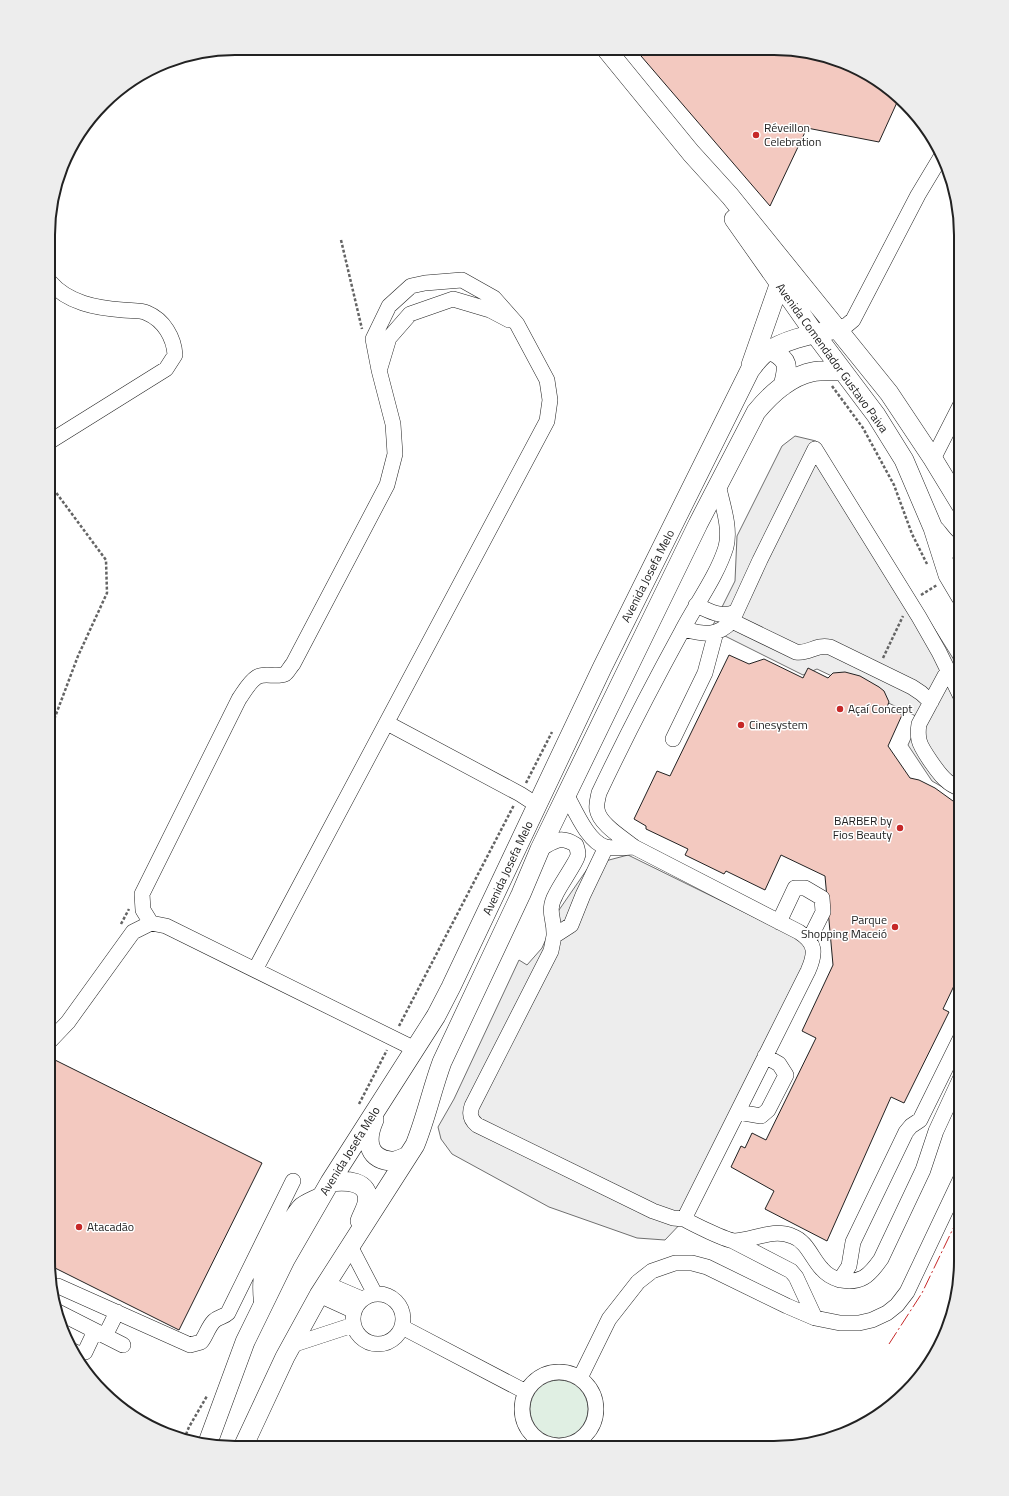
<svg xmlns="http://www.w3.org/2000/svg" width="1009" height="1496" font-family="'Titillium Web',sans-serif">
<style>
.green{fill:#e0efe3;stroke:#6f6f6f}
.parking{fill:#ededed;stroke:#6f6f6f}
.building{fill:#f3c9c0;stroke:#222}
.lines{fill:none;stroke-linecap:round;stroke-linejoin:round}
.minor-casing{stroke:#222;stroke-width:16}
.major-casing{stroke:#222;stroke-width:20}
.path{stroke:#646464;stroke-width:2.5;stroke-dasharray:3 2;stroke-linecap:butt}
.minor{stroke:#fff;stroke-width:15}
.major{stroke:#fff;stroke-width:19}
.power{stroke:#c62828;stroke-width:1;stroke-dasharray:14 3 2 3;stroke-linecap:butt}
.poi-dot{fill:#c62828;stroke:#fff;stroke-width:1.5}
.labels{text-anchor:middle;stroke-width:3;stroke-linejoin:round;paint-order:stroke}
.poi-label{font-size:12px;fill:#222;stroke:#fff;text-anchor:start}
.street-label{font-size:12px;fill:#222;stroke:#fff}
.rim{fill:none;stroke:#222;stroke-width:2}
</style>
<rect width="100%" height="100%" fill="#fff"/>
<path class="green" d="M530 1409a29 29 0 1 1 58 0a29 29 0 1 1-58 0Z"/>
<path class="parking" d="M795 436 816 441 961 671V801L958 796 932 781 908 745 920 718 817 669 803 675 711 629 735 581 737 536 782 446Z
M628 855 809 944 807 981 684 1220 665 1240 637 1238 549 1207 452 1154 441 1139 438 1127 454 1099 519 960 527 965 542 948 559 910 590 865Z"/>
<path class="building" d="M635 49 799 50 845 62 888 86 899 98 879 142 807 128 770 206Z
M729 655 749 664 764 659 803 678 808 668 828 678 833 673 845 672 860 676 879 687 884 691 889 702 887 707 902 715 888 746 910 778 919 780 935 788 953 801 961 809V971L943 1009 949 1012 904 1103 891 1097 827 1241 765 1209 774 1191 731 1167 741 1146 745 1148 752 1133 766 1140 816 1038 802 1031 833 965 825 876 781 855 765 890 726 871 724 874 685 855 688 849 646 829V826L634 819 657 771 670 776Z
M55 1060 262 1163 179 1330 49 1265 48 1073Z"/>
<g class="lines">
<defs>
<path id="minor" d="M837 329 847 325 853 320 918 195 942 155
M380 368 389 338 410 314 453 299 490 310 509 320
M49 442 166 369 175 355C174 338 164 320 147 313 141 310 130 311 123 310 96 308 68 303 50 282
M815 449 919 617 939 652 961 697
M933 459 961 404
M696 605C712 612 720 618 736 612
M732 621 796 652C810 654 815 644 830 647L912 687 921 693 931 702
M683 629C703 634 716 638 732 621L760 560 815 449
M948 670 919 724C918 730 918 735 919 740 921 749 940 776 947 781 951 785 956 787 961 789
M387 723 520 794 537 805
M673 739 705 673 716 632
M566 794C574 808 588 843 606 847 614 849 626 847 634 847L799 932C816 943 816 953 808 971L684 1219C693 1224 727 1241 735 1241 755 1240 772 1228 792 1236 807 1241 812 1259 822 1269 827 1275 833 1278 840 1280L849 1266 853 1242 906 1132 911 1126 920 1120 961 1037
M634 847C623 838 599 824 597 809 596 804 598 798 599 793 625 738 653 684 682 631 696 604 717 576 726 547 731 527 722 504 718 484
M540 849C555 841 560 835 576 845 577 848 578 851 578 854 578 860 560 885 556 894 546 912 555 918 554 936 553 941 552 946 551 951L472 1106C469 1114 470 1119 477 1125L653 1211 673 1218 684 1219
M779 922 795 888H805L822 898 823 912 809 940
M151 923 143 910 142 894 239 699C244 692 249 682 257 677 265 672 276 678 285 674 288 672 290 667 293 664L387 485 395 454 393 424 379 370 373 339 389 306 411 286 425 283 462 280 494 298 517 324 547 380 550 400 547 421 255 970
M554 936 571 925 583 895 606 847
M48 1043 68 1022 133 932 151 923 166 926 415 1049
M738 1112 761 1116 768 1110 786 1075 779 1064 765 1056
M733 1241 791 1271 796 1277 815 1318
M350 1246 375 1294
M840 1280C861 1284 869 1276 881 1259L923 1170 936 1131 961 1077
M327 1284 362 1299
M58 1286 190 1345 201 1342C206 1336 208 1327 214 1321 218 1317 224 1317 228 1313L293 1181
M353 1319a25 25 0 1 1 50 0a25 25 0 1 1-50 0Z
M319 1295 354 1311
M262 1308C261 1297 259 1285 262 1274 265 1262 292 1213 301 1205 308 1200 316 1197 323 1194
M58 1312 123 1345
M402 1327 526 1392
M105 1336 117 1312
M292 1345 353 1325
M73 1351 77 1353 85 1352 95 1331
M522 1409a37 37 0 1 1 74 0a37 37 0 1 1-74 0Z
M580 1378 609 1319 638 1282 652 1271 675 1263H692L707 1267 787 1306 815 1318 840 1323H859L872 1320 887 1313 897 1305 907 1292 961 1178"/>
<path id="major" d="M606 49 691 153 730 196 889 393 933 459 961 505
M734 219 815 334 876 415 904 460 933 528 948 575 961 597
M770 350C790 360 788 366 783 386
M751 365 779 285
M935 530C942 538 949 551 961 548
M374 1120C366 1138 366 1158 390 1161 395 1162 403 1158 408 1156
M330 1182C345 1180 371 1180 367 1203 366 1209 362 1215 360 1221
M207 1445 245 1342 285 1260 330 1182 436 1016 451 987 602 668 750 370C754 365 758 359 764 354 784 339 813 334 837 329
M243 1447 285 1357 319 1295 415 1145C426 1118 432 1089 442 1062L521 894 540 849 698 524 756 412C770 395 789 377 812 372 822 370 833 371 843 371"/>
</defs>
<use href="#minor" class="minor-casing"/>
<use href="#major" class="major-casing"/>
<path class="path" d="M341 240 362 329
M832 386 863 428 894 485 912 534 927 564
M921 595 937 585
M883 658 903 616
M49 733 78 656 107 593 106 560 49 483
M526 783 552 732
M121 924 129 909
M399 1026 514 805
M359 1104 387 1050
M184 1439 189 1427 207 1396"/>
<use href="#minor" class="minor"/>
<use href="#major" class="major"/>
<path class="power" d="M889 1344 922 1293 961 1212"/>
</g>
<g class="poi-dot">
<circle cx="756" cy="135" r="4"/>
<circle cx="840" cy="709" r="4"/>
<circle cx="741" cy="725" r="4"/>
<circle cx="900" cy="828" r="4"/>
<circle cx="895" cy="927" r="4"/>
<circle cx="79" cy="1227" r="4"/>
</g>
<g class="labels">
<g class="poi-label">
<text x="764" y="132">Réveillon<tspan x="764" dy="14">Celebration</tspan></text>
<text x="848" y="713">Açaí Concept</text>
<text x="749" y="729">Cinesystem</text>
<text x="892" y="825" text-anchor="end">BARBER by<tspan x="892" dy="14">Fios Beauty</tspan></text>
<text x="887" y="924" text-anchor="end">Parque<tspan x="887" dy="14">Shopping Maceió</tspan></text>
<text x="87" y="1231">Atacadão</text>
</g>
<g class="street-label">
<text transform="translate(832 358) rotate(54)" y="4">Avenida Comendador Gustavo Paiva</text>
<text transform="translate(648 576) rotate(-63)" y="4">Avenida Josefa Melo</text>
<text transform="translate(508 868) rotate(-65)" y="4">Avenida Josefa Melo</text>
<text transform="translate(350 1151) rotate(-58)" y="4">Avenida Josefa Melo</text>
</g>
</g>
<path d="M0 0H1009V1496H0ZM235 55H774A180 180 0 0 1 954 235V1261A180 180 0 0 1 774 1441H235A180 180 0 0 1 55 1261V235A180 180 0 0 1 235 55Z" fill="#ededed" fill-rule="evenodd"/>
<path class="rim" d="M235 55H774A180 180 0 0 1 954 235V1261A180 180 0 0 1 774 1441H235A180 180 0 0 1 55 1261V235A180 180 0 0 1 235 55Z"/>
</svg>
